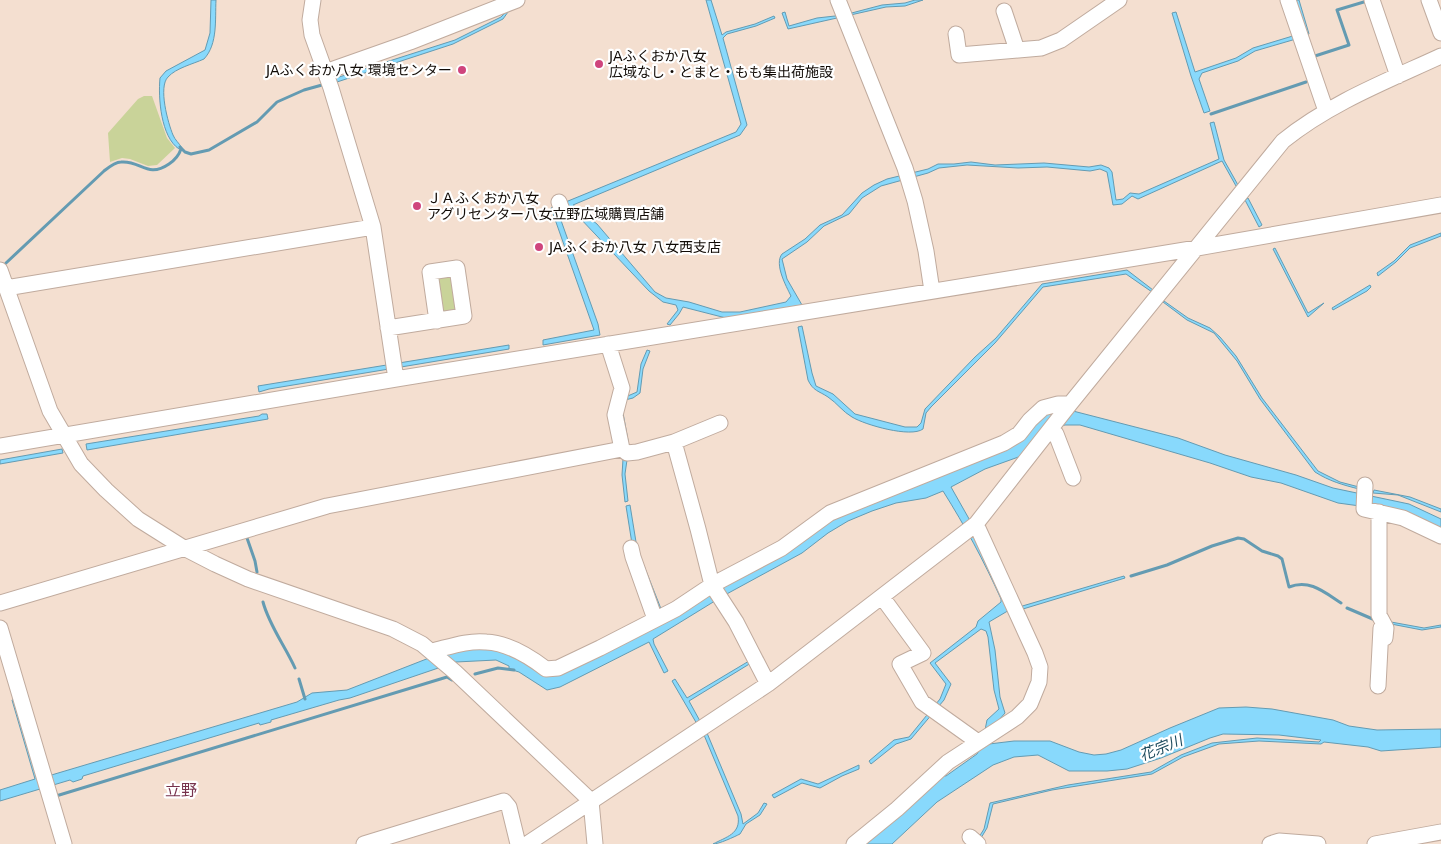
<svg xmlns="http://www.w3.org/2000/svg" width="1441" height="844" font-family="'DejaVu Sans','Noto Sans JP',sans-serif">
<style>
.green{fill:#c9d399}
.water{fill:#88d9fc;stroke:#649bb2}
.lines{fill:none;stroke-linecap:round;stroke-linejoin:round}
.stream{stroke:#649bb2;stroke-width:3}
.minor-casing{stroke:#c0ab9e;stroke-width:17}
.minor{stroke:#fff;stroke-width:15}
.poi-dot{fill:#cf457d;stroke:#fff;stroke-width:2}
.labels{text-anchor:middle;stroke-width:4.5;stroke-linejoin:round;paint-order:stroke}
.poi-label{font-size:14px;fill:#110b06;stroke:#fff;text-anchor:start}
.water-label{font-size:15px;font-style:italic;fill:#1d4b5e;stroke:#fff}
.quarter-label{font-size:16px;fill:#77324c;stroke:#fff}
</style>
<rect width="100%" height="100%" fill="#f4dfd0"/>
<path class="green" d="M144 96H152L167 138 175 148 157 165 148 166 130 159 122 158 110 162 108 133 138 99Z
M452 274 460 310 442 313 436 277Z"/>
<path class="water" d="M211 0H216C215 19 218 44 204 59 193 64 176 68 168 77 158 87 168 123 173 135 175 140 179 143 182 148L179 149C161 137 158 98 160 78L166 71 205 50 210 33Z
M706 0H711L722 35 726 32 755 24 774 16 775 18 756 26 727 34 723 38 747 125 740 135 573 205 597 224 655 292 666 298 689 302 722 312H740L786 302 791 296C786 286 774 264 782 254L805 239 820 225 842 215 862 193 874 185 887 179 928 169 938 164H954L971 162 995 165 1044 163 1089 167 1101 165 1109 168 1112 172 1116 200 1123 199 1130 193 1139 194 1219 159 1210 123 1214 122 1224 160 1238 185 1236 186 1222 161 1138 199 1132 196 1122 204 1113 205 1107 172 1100 169 1090 171 1047 167 1018 168 967 165 939 168 928 173 881 186 862 198 849 214 824 226 807 242 782 259 787 279 802 305 726 318 683 307 679 314 670 325 667 324 678 310 676 305 663 302 649 291 578 216 567 207 558 212 598 324 600 335 543 345V340L594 330 551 208 736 132 741 124Z
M915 0H923L905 6 886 7 788 29 782 13 785 12 789 26 817 18 844 15 882 5 905 3Z
M1295 0H1299L1309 34 1296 39 1255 51 1238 61 1202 73 1199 79 1210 111 1204 113 1191 76 1172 13 1176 12 1195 72 1236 58 1253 48 1296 35Z
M513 5 503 19 453 44 337 82 336 78 455 40 501 17Z
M1248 198 1262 225 1259 227 1245 200Z
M1441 233V236L1410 248 1396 262 1378 276 1377 273 1394 261 1410 245Z
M1275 248 1308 313 1324 303 1308 317 1273 249Z
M1127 270 1153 290 1152 292 1126 274 1043 287 995 343 931 407 926 413 923 429C911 438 865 425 852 417 843 412 837 403 828 397 819 391 813 391 808 380L798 327 802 326 812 373 816 386 833 394 855 414 905 427H917L921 423 925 409 975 357 996 338 1042 284Z
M1370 285 1371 287 1367 291 1333 310 1332 308Z
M1164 301 1188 318 1210 328 1220 337 1236 356 1262 398 1318 471 1340 482 1359 487V489C1343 485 1329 481 1315 472L1260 399 1237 361 1214 333 1187 320 1163 302Z
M509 345V349L269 389 259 392 258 386Z
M647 350 650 351 643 369 640 393 633 398 625 400 623 413 629 446 620 416 623 398 637 392 641 364Z
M1056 410 1073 411 1178 438 1225 455 1296 475 1333 488 1409 504 1441 519V534L1360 506 1338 503 1281 483 1251 477 1210 463 1080 425H1065L1057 427 1024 455 985 469 951 487 1019 607 1124 576 1125 578 1023 609H1011L989 622 995 650 1000 697 1005 713 992 728 989 744 1014 741H1050L1079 752 1094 755 1106 754 1121 750 1170 728 1219 708 1246 707 1272 709 1333 720 1349 726 1377 730 1441 729V747L1381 751 1368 747 1324 742 1321 744 1259 741 1219 744 1183 757 1152 774 1052 790 993 804 987 828 981 838 979 837 984 829 990 803 1068 785 1151 772 1181 755 1212 743 1257 738 1319 742 1321 740 1279 735 1223 734 1210 738 1161 758 1127 769 1107 771H1069L1038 755 1014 757 993 765 937 802 892 844H862L940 775 946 776 977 754 982 745 987 720 999 709 994 690 988 637 986 631 981 629 935 663 951 684 944 700 911 739 896 744 871 764 869 761 894 740 909 737 940 699 946 684 930 663 976 627 978 621 1001 602V599C984 561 965 526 943 491L926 498 896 503 872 511 848 521 828 533 802 553 723 596 653 639 654 644 668 671 664 673 649 642 560 687 547 690 519 672 509 669V666L496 660 456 662 350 698 339 700 271 720V722L260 725 259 723 83 776 82 779 73 782 70 780 0 801V790L35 779 12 700 14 699 38 779 297 702 312 693 347 690 429 658 472 647 498 648 544 672 661 621 633 550 626 506 630 505 637 548 665 619 811 529 922 478Z
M262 414H267L268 419 87 450 86 444 259 416Z
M62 449 63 453 0 464V460Z
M623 459 627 460 625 474 628 501 625 502 622 475Z
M1374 490 1410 497 1441 509V512L1398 495 1373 493Z
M1391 622 1424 628 1441 625V627L1422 630 1391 624Z
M749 661 751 663 689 701 700 721 697 724 672 681 675 679 687 698Z
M707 733 741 814 743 824 758 813 764 803 767 804 760 815 746 824 740 834C734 837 719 844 713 844 726 837 741 834 738 816L704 735Z
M859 765V769L842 776 820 788 802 783 774 798 772 795 801 779 818 784Z"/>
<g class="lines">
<path class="stream" d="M1314 58 1315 56 1349 45 1337 10 1367 1
M1211 114 1306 82
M180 147 185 152 191 154 209 150 257 122 277 102 304 90 322 85
M6 263 104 171C109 167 115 162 121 162 141 160 147 179 169 164 175 160 179 155 181 149
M247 538 255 561 257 572
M1131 576 1167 565 1212 546 1238 538 1244 539 1262 551 1278 556 1282 559 1289 587C1310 579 1324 592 1341 603
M263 602C269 625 285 646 295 668
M1347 608 1375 620
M475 674 498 668 514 670
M299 679 305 699
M56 796 447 677 452 680"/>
<defs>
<path id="minor" d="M313 0 310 20 312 35 331 88 373 227 396 379
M838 0 905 168 915 201 926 251 932 291
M1288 0 1326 111
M1372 0 1398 76
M1429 0 1441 33
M1004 11 1017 50
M956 34 959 55 1041 48 1061 40 1119 0
M325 72 410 42 517 0
M559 202 562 210
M0 270 50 411 81 464 106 490 138 519 184 548 215 564 248 579 393 629 422 644 455 672 591 801 595 844
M6 288 373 227
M388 328 464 316 457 268 430 272 437 321
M608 344 622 388 615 415 622 449
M1048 434H1056L1073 478
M674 442 720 423
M0 446 396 379 1197 248 1441 205
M1365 485 1364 509 1403 518 1441 536
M1379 512V615L1386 628 1385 638
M631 548 633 557 655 619
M882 597 923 653 900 664 922 702 978 742
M0 603 327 506 622 449 627 453 637 452 674 442 698 529 712 585 736 622 768 684
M0 628 64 844
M432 651C449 647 468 640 486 642 508 643 529 656 546 669L558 668 600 648 676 609 712 585 782 548 830 513 1004 443 1019 434 1030 420 1043 408 1058 404H1070
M1378 686 1381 628
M970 837 978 844
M364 844 504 801 509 807 518 844
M527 844 768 684 976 524 1070 404 1283 141C1330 103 1387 81 1441 56
M854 844 897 809 948 762 1017 717 1030 704 1039 682 1040 667 1035 653 976 524
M1270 844 1279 841 1318 844
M1375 844 1441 832"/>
</defs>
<use href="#minor" class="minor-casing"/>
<use href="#minor" class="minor"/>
</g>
<g class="poi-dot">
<circle cx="599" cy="64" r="5"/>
<circle cx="462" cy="70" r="5"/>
<circle cx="417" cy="206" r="5"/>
<circle cx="539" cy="247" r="5"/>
</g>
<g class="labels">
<g class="poi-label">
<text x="609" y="61">JAふくおか八女<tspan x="609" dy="16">広域なし・とまと・もも集出荷施設</tspan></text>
<text x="452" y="75" text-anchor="end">JAふくおか八女 環境センター</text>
<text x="427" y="203">ＪＡふくおか八女<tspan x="427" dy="16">アグリセンター八女立野広域購買店舗</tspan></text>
<text x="549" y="252">JAふくおか八女 八女西支店</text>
</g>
<g class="water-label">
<text transform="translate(1161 748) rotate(-22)" y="5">花宗川</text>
</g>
<g class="quarter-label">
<text x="181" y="796">立野</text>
</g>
</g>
</svg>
